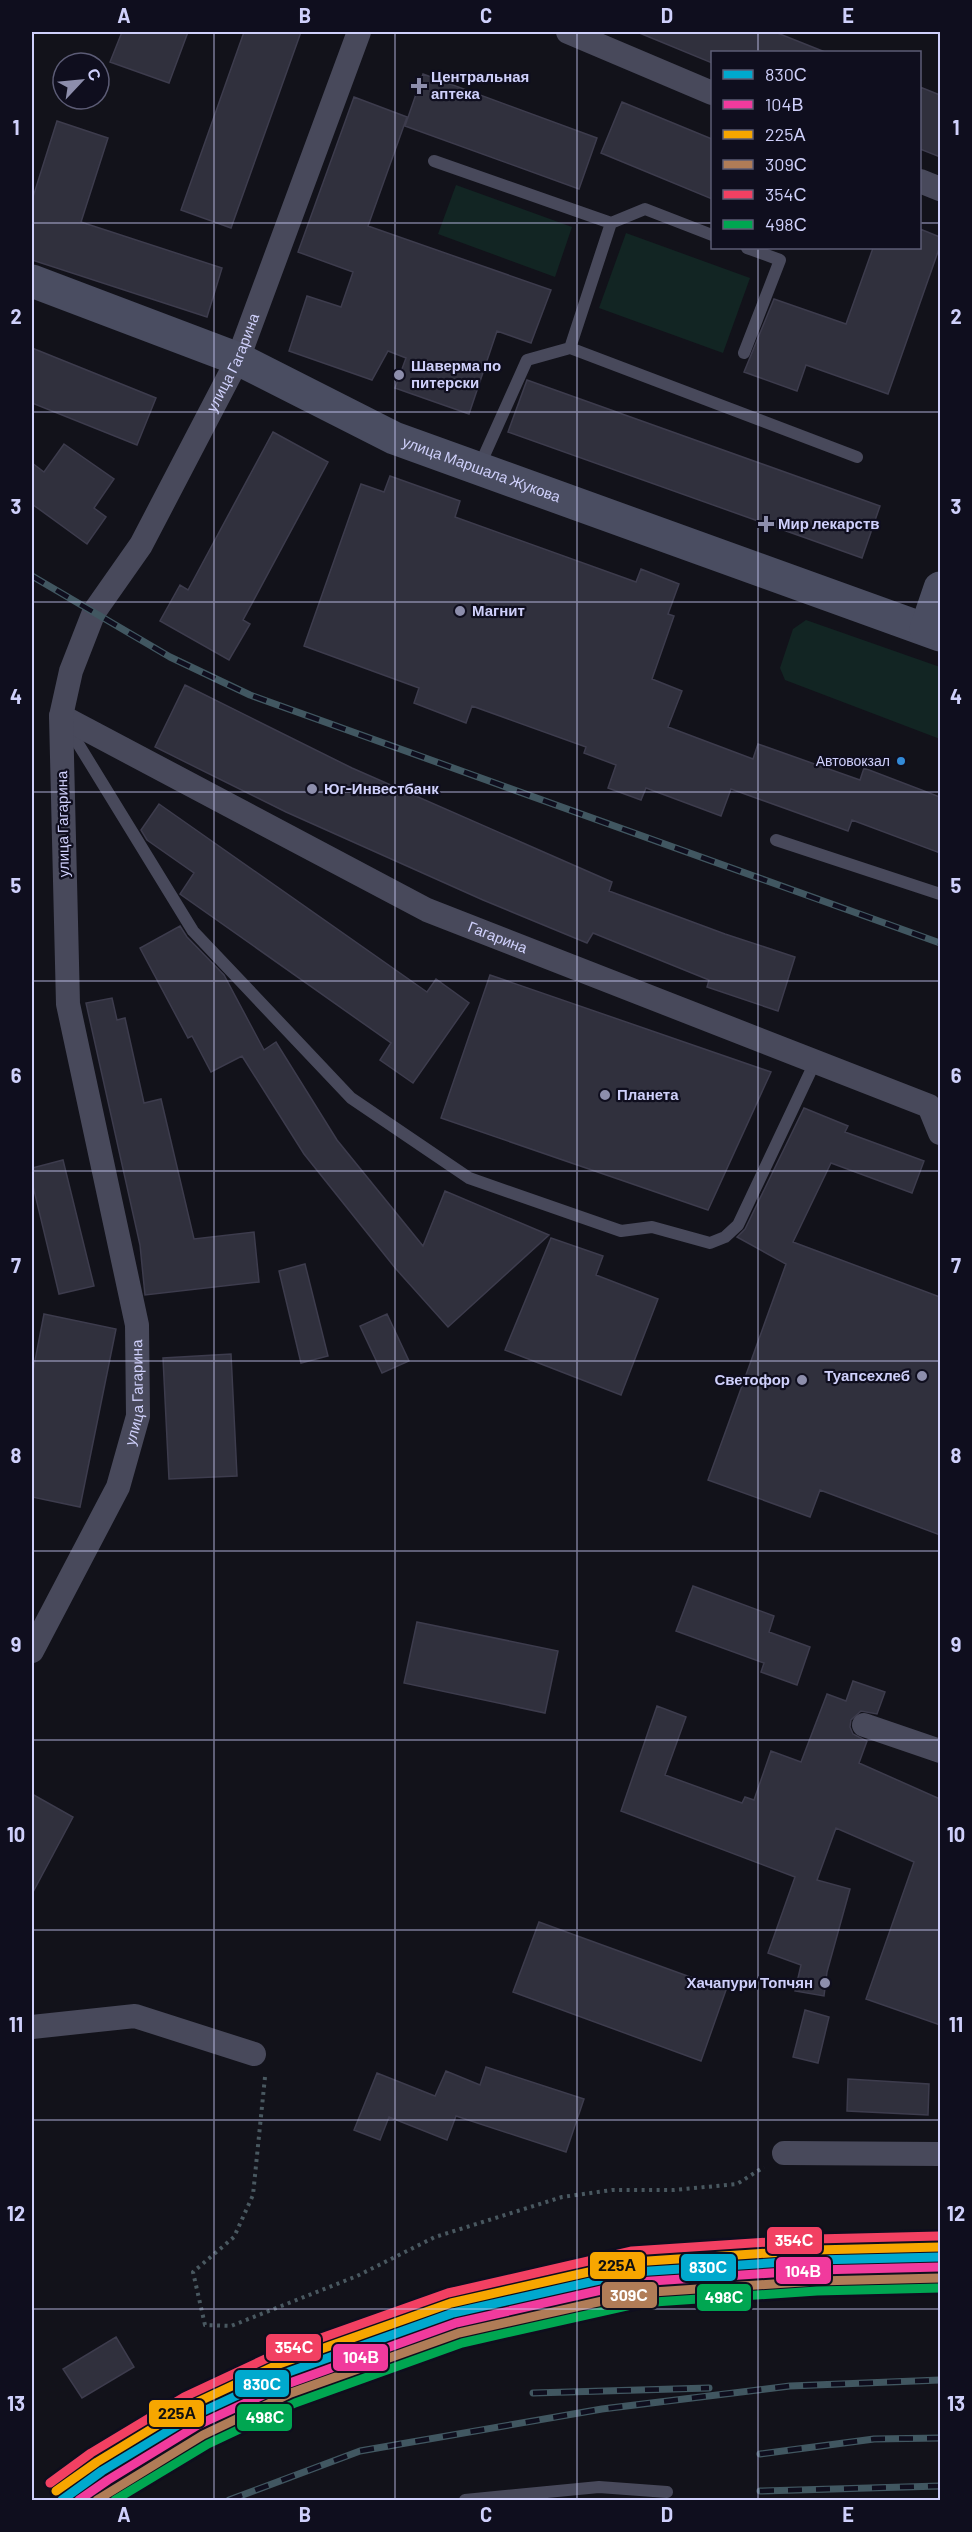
<svg xmlns="http://www.w3.org/2000/svg" width="972" height="2532" font-family="Barlow,sans-serif">
<style>
.park{fill:#122523}
.building{fill:#30303d;stroke:#3d3c4d;stroke-width:1.5}
.lines{fill:none;stroke-linecap:round;stroke-linejoin:round}
.path{stroke:#495860;stroke-width:4;stroke-dasharray:3 4.5;stroke-linecap:butt}
.lane{stroke:#48495b;stroke-width:12}
.street{stroke:#48495b;stroke-width:24}
.secondary{stroke:#4a4d61;stroke-width:33}
.rail-casing{stroke:#415761;stroke-width:7}
.rail{stroke:#0f0e1e;stroke-width:4.5;stroke-dasharray:14;stroke-linecap:butt}
.rail-1-casing{stroke:#0f0e1e;stroke-width:14}
.rail-2-casing{stroke:#0f0e1e;stroke-width:14}
.rail-3-casing{stroke:#0f0e1e;stroke-width:14}
.rail-4-casing{stroke:#0f0e1e;stroke-width:14}
.rail-5-casing{stroke:#0f0e1e;stroke-width:14}
.rail-6-casing{stroke:#0f0e1e;stroke-width:14}
.rail-1{stroke:#00a9ce;stroke-width:9}
.rail-2{stroke:#f13a9d;stroke-width:9}
.rail-3{stroke:#f7a600;stroke-width:9}
.rail-4{stroke:#b07c57;stroke-width:9}
.rail-5{stroke:#f24062;stroke-width:9}
.rail-6{stroke:#00a651;stroke-width:9}
.grid{fill:none;stroke:#cfd0fb;stroke-width:1.5;stroke-opacity:0.55}
.poi-dot{fill:#8d8eac;stroke:#0f0e1e;stroke-width:2}
.bus-dot{fill:#338bd7;stroke:#0f0e1e;stroke-width:2}
.labels{text-anchor:middle;stroke-width:4.5;stroke-linejoin:round;paint-order:stroke}
.bus-label{font-size:14px;fill:#cfd0fb;stroke:#0f0e1e;text-anchor:end}
.poi-label{font-size:15px;font-weight:bold;fill:#cfd0fb;stroke:#0f0e1e;text-anchor:start}
.street-label{font-size:15px;fill:#cfd0fb;stroke:#0f0e1e}
.line-badge{stroke:#0f0e1e;stroke-width:2}
.badge-label{font-size:16px;text-anchor:middle;font-weight:bold;fill:#fff}
.pale-badge-label{font-size:16px;text-anchor:middle;font-weight:bold;fill:#111}
.neatline{fill:none;stroke:#cfd0fb;stroke-width:2}
.grid-label{font-size:20px;text-anchor:middle;font-weight:bold;fill:#cfd0fb}
</style>
<rect width="100%" height="100%" fill="#12121a"/>
<path class="park" d="M456 185 572 227 555 277 438 234Z
M626 233 750 278 723 353 599 308Z
M806 620 940 667V739L785 680 780 668 793 629Z"/>
<path class="building" d="M122 32H188L169 83 110 62Z
M244 32H301L231 228 181 210Z
M637 32H775L825 52H712V63Z
M423 74 597 138 579 189 405 126Z
M920 87 940 95V157L920 149Z
M354 97 407 117 368 226 551 290 531 343 497 331 469 414 395 388 406 358 388 351 372 380 289 351 307 296 341 307 353 272 298 252Z
M622 102 712 139V199L601 153Z
M57 121 108 138 81 222 222 268 207 317 32 260V200Z
M920 229 940 237V246L888 394 806 365 797 391 744 372 774 299 846 324 873 248H920Z
M32 348 156 398 137 445 32 403Z
M527 380 880 506 862 558 508 432Z
M273 432 328 462 243 620 250 624 229 660 160 621 180 585 188 590Z
M64 444 114 479 94 508 106 517 87 544 32 504V463L44 472Z
M390 476 460 501 455 517 636 582 641 569 679 584 668 614 674 616 652 679 682 691 668 727 753 759 758 744 860 780 864 768 940 797V853L852 820 848 831 731 789 721 816 646 788 641 800 608 788 616 765 584 753 586 747 472 706 466 723 414 703 419 688 304 646 361 484 384 492Z
M185 685 352 768 612 882 609 891 725 934 795 957 778 1011 707 987 709 980 593 933 587 943 483 900 286 812 155 747Z
M159 804 427 992 436 979 469 1003 413 1083 380 1060 391 1043 180 894 194 873 147 840 141 830Z
M180 926 187 937 224 975 264 1050 276 1042 337 1140 423 1246 445 1191 549 1235 448 1327 396 1269 304 1154 242 1056 211 1072 192 1036 188 1038 140 948Z
M490 975 771 1072 708 1210 441 1118Z
M112 998 117 1020 125 1018 144 1103 161 1099 194 1239 254 1232 259 1282 145 1295 140 1245 86 1003Z
M804 1108 848 1126 845 1132 924 1161 912 1193 831 1163 793 1242 940 1297V1535L820 1490 810 1517 708 1480 786 1264 737 1237 745 1229Z
M63 1160 94 1286 59 1294 32 1182V1168Z
M551 1238 603 1256 596 1275 658 1299 621 1395 505 1350Z
M305 1264 328 1356 301 1363 279 1271Z
M44 1314 116 1329 80 1507 32 1497V1376Z
M387 1314 409 1361 382 1373 360 1326Z
M231 1354 237 1476 169 1479 163 1358Z
M693 1586 774 1616 769 1632 810 1647 797 1685 761 1672 764 1663 676 1631Z
M417 1622 558 1651 545 1713 404 1683Z
M853 1681 885 1692 877 1714 861 1711 851 1720 850 1727 853 1734 867 1741 859 1763 940 1799V2025L866 1999 914 1862 836 1828 817 1880 850 1889 827 1972 824 1996 795 1991 801 1965 768 1953 795 1877 621 1811 657 1706 686 1717 665 1775 742 1803 745 1797 754 1800 771 1751 801 1762 827 1694 846 1701Z
M32 1794 73 1817 32 1894Z
M539 1922 726 1990 701 2061 513 1992Z
M805 2010 829 2017 818 2063 793 2057Z
M486 2067 584 2099 566 2152 456 2116 447 2140 389 2117 380 2140 354 2130 377 2073 435 2096 446 2071 480 2085Z
M848 2079 929 2084 928 2115 847 2111Z
M116 2337 134 2367 82 2398 63 2369Z"/>
<g class="lines">
<path class="path" d="M265 2077 253 2195 234 2237 193 2272 205 2325 231 2326 357 2276 435 2237 562 2197 612 2190H674L737 2184 764 2167"/>
<path class="lane" d="M434 161 611 223 570 348 527 360 479 467
M611 223 645 209 712 235
M570 348 857 457
M744 353 780 260 747 248
M66 724 193 931 351 1098 469 1178 621 1231 652 1227 710 1243 725 1237 738 1225 815 1062
M776 840 940 894
M465 2500 599 2487 667 2492"/>
<g class="street">
<path d="M568 32 712 93"/>
<path d="M920 181 940 189"/>
<path id="s1" d="M61 716 427 910 929 1106 940 1133"/>
<path id="s2" d="M32 1651 118 1487 138 1416 137 1325 68 1004 61 716 71 671 94 612 141 545 238 359 359 32"/>
<path d="M864 1725 940 1751"/>
<path d="M32 2027 135 2016 254 2054"/>
<path d="M784 2153 940 2154"/>
</g>
<g class="secondary">
<path id="s3" d="M32 281 238 359 394 438 940 635"/>
<path d="M926 629 940 588"/>
</g>
<defs>
<path id="rail" d="M32 576 170 657 250 695 940 943
M533 2393 709 2388
M760 2454 874 2439 940 2438
M760 2491 940 2486
M229 2500 360 2451 602 2409 790 2386 940 2380"/>
</defs>
<use href="#rail" class="rail-casing"/>
<use href="#rail" class="rail"/>
<defs>
<path id="rail-1" d="M62 2500 102 2471 193 2416 283 2374 453 2313 635 2272 816 2260 940 2257"/>
<path id="rail-2" d="M79 2500 108 2480 198 2425 287 2384 456 2323 637 2282 816 2270 940 2267"/>
<path id="rail-3" d="M56 2491 97 2462 189 2406 279 2364 451 2303 633 2262 815 2250 940 2247"/>
<path id="rail-4" d="M97 2500 203 2435 291 2393 459 2333 638 2293 817 2281 940 2278"/>
<path id="rail-5" d="M50 2483 91 2453 184 2397 276 2354 448 2293 632 2251 815 2239 939 2236"/>
<path id="rail-6" d="M115 2500 208 2444 295 2403 462 2343 640 2303 817 2291 940 2288"/>
</defs>
<use href="#rail-1" class="rail-1-casing"/>
<use href="#rail-2" class="rail-2-casing"/>
<use href="#rail-3" class="rail-3-casing"/>
<use href="#rail-4" class="rail-4-casing"/>
<use href="#rail-5" class="rail-5-casing"/>
<use href="#rail-6" class="rail-6-casing"/>
<use href="#rail-1" class="rail-1"/>
<use href="#rail-2" class="rail-2"/>
<use href="#rail-3" class="rail-3"/>
<use href="#rail-4" class="rail-4"/>
<use href="#rail-5" class="rail-5"/>
<use href="#rail-6" class="rail-6"/>
</g>
<path class="grid" d="M214 32V2500M395 32V2500M577 32V2500M758 32V52M32 223H712M920 223H940M758 248V2500M32 412H940M32 602H940M32 792H940M32 981H940M32 1171H940M32 1361H940M32 1551H940M32 1740H940M32 1930H940M32 2120H940M32 2309H940"/>
<g class="poi-dot">
<path d="M416 77h6v6h6v6h-6v6h-6v-6h-6v-6h6z"/>
<circle cx="399" cy="375" r="6"/>
<path d="M763 515h6v6h6v6h-6v6h-6v-6h-6v-6h6z"/>
<circle cx="460" cy="611" r="6"/>
<circle cx="312" cy="789" r="6"/>
<circle cx="605" cy="1095" r="6"/>
<circle cx="922" cy="1376" r="6"/>
<circle cx="802" cy="1380" r="6"/>
<circle cx="825" cy="1983" r="6"/>
</g>
<circle class="bus-dot" cx="901" cy="761" r="5"/>
<g class="labels">
<g class="bus-label">
<text x="890" y="766">Автовокзал</text>
</g>
<g class="poi-label">
<text x="431" y="82">Центральная<tspan x="431" dy="17">аптека</tspan></text>
<text x="411" y="371">Шаверма по<tspan x="411" dy="17">питерски</tspan></text>
<text x="778" y="529">Мир лекарств</text>
<text x="472" y="616">Магнит</text>
<text x="324" y="794">Юг-Инвестбанк</text>
<text x="617" y="1100">Планета</text>
<text x="910" y="1381" text-anchor="end">Туапсехлеб</text>
<text x="790" y="1385" text-anchor="end">Светофор</text>
<text x="813" y="1988" text-anchor="end">Хачапури Топчян</text>
</g>
<g class="street-label">
<text dy="5" stroke="none"><textPath href="#s2" startOffset="1362">улица Гагарина</textPath></text>
<text dy="5" stroke="none"><textPath href="#s3" startOffset="488">улица Маршала Жукова</textPath></text>
<text transform="translate(63 824) rotate(-91)" y="5">улица Гагарина</text>
<text dy="5" stroke="none"><textPath href="#s1" startOffset="490">Гагарина</textPath></text>
<text dy="5" stroke="none"><textPath href="#s2" startOffset="282">улица Гагарина</textPath></text>
</g>
</g>
<g class="line-badge">
<rect x="766" y="2226" width="57" height="29" rx="6" fill="#f24062"/>
<rect x="589" y="2251" width="57" height="29" rx="6" fill="#f7a600"/>
<rect x="680" y="2253" width="57" height="29" rx="6" fill="#00a9ce"/>
<rect x="775" y="2256" width="57" height="29" rx="6" fill="#f13a9d"/>
<rect x="601" y="2281" width="57" height="28" rx="6" fill="#b07c57"/>
<rect x="696" y="2283" width="56" height="29" rx="6" fill="#00a651"/>
<rect x="265" y="2333" width="57" height="29" rx="6" fill="#f24062"/>
<rect x="332" y="2343" width="57" height="29" rx="6" fill="#f13a9d"/>
<rect x="234" y="2369" width="56" height="29" rx="6" fill="#00a9ce"/>
<rect x="148" y="2399" width="57" height="29" rx="6" fill="#f7a600"/>
<rect x="236" y="2403" width="57" height="29" rx="6" fill="#00a651"/>
</g>
<g class="badge-label">
<text x="794" y="2246">354С</text>
<text x="708" y="2273">830С</text>
<text x="803" y="2277">104В</text>
<text x="629" y="2301">309С</text>
<text x="724" y="2303">498С</text>
<text x="294" y="2353">354С</text>
<text x="361" y="2363">104В</text>
<text x="262" y="2390">830С</text>
<text x="265" y="2423">498С</text>
</g>
<g class="pale-badge-label">
<text x="617" y="2271">225А</text>
<text x="177" y="2419">225А</text>
</g>
<rect width="972" height="2532" fill="none" stroke="#0f0e1e" stroke-width="66"/>
<rect x="711" y="51" width="210" height="198" fill="#0f0e1e" stroke="#5c5c76" stroke-width="1.5"/>
<rect x="723" y="70" width="30" height="9" fill="#00a9ce" stroke="#5c5c76" stroke-width="1.5"/>
<text x="765" y="81" font-size="18" fill="#cfd0fb">830С</text>
<rect x="723" y="100" width="30" height="9" fill="#f13a9d" stroke="#5c5c76" stroke-width="1.5"/>
<text x="765" y="111" font-size="18" fill="#cfd0fb">104В</text>
<rect x="723" y="130" width="30" height="9" fill="#f7a600" stroke="#5c5c76" stroke-width="1.5"/>
<text x="765" y="141" font-size="18" fill="#cfd0fb">225А</text>
<rect x="723" y="160" width="30" height="9" fill="#b07c57" stroke="#5c5c76" stroke-width="1.5"/>
<text x="765" y="171" font-size="18" fill="#cfd0fb">309С</text>
<rect x="723" y="190" width="30" height="9" fill="#f24062" stroke="#5c5c76" stroke-width="1.5"/>
<text x="765" y="201" font-size="18" fill="#cfd0fb">354С</text>
<rect x="723" y="220" width="30" height="9" fill="#00a651" stroke="#5c5c76" stroke-width="1.5"/>
<text x="765" y="231" font-size="18" fill="#cfd0fb">498С</text>
<g transform="translate(81 81) rotate(64)"><circle r="28" fill="#0f0e1e" stroke="#5c5c76" stroke-width="1.5"/>
<path d="M0-4.5L10 22L0 15L-10 22Z" fill="#8d8eac"/>
<text y="-9" font-size="16" font-weight="bold" text-anchor="middle" fill="#cfd0fb">С</text>
</g>
<rect x="33" y="33" width="906" height="2466" class="neatline"/>
<g class="grid-label">
<text x="124" y="23">A</text>
<text x="305" y="23">B</text>
<text x="486" y="23">C</text>
<text x="667" y="23">D</text>
<text x="848" y="23">E</text>
<text x="16" y="135">1</text>
<text x="956" y="135">1</text>
<text x="16" y="324">2</text>
<text x="956" y="324">2</text>
<text x="16" y="514">3</text>
<text x="956" y="514">3</text>
<text x="16" y="704">4</text>
<text x="956" y="704">4</text>
<text x="16" y="893">5</text>
<text x="956" y="893">5</text>
<text x="16" y="1083">6</text>
<text x="956" y="1083">6</text>
<text x="16" y="1273">7</text>
<text x="956" y="1273">7</text>
<text x="16" y="1463">8</text>
<text x="956" y="1463">8</text>
<text x="16" y="1652">9</text>
<text x="956" y="1652">9</text>
<text x="16" y="1842">10</text>
<text x="956" y="1842">10</text>
<text x="16" y="2032">11</text>
<text x="956" y="2032">11</text>
<text x="16" y="2221">12</text>
<text x="956" y="2221">12</text>
<text x="16" y="2411">13</text>
<text x="956" y="2411">13</text>
<text x="124" y="2522">A</text>
<text x="305" y="2522">B</text>
<text x="486" y="2522">C</text>
<text x="667" y="2522">D</text>
<text x="848" y="2522">E</text>
</g>
</svg>
